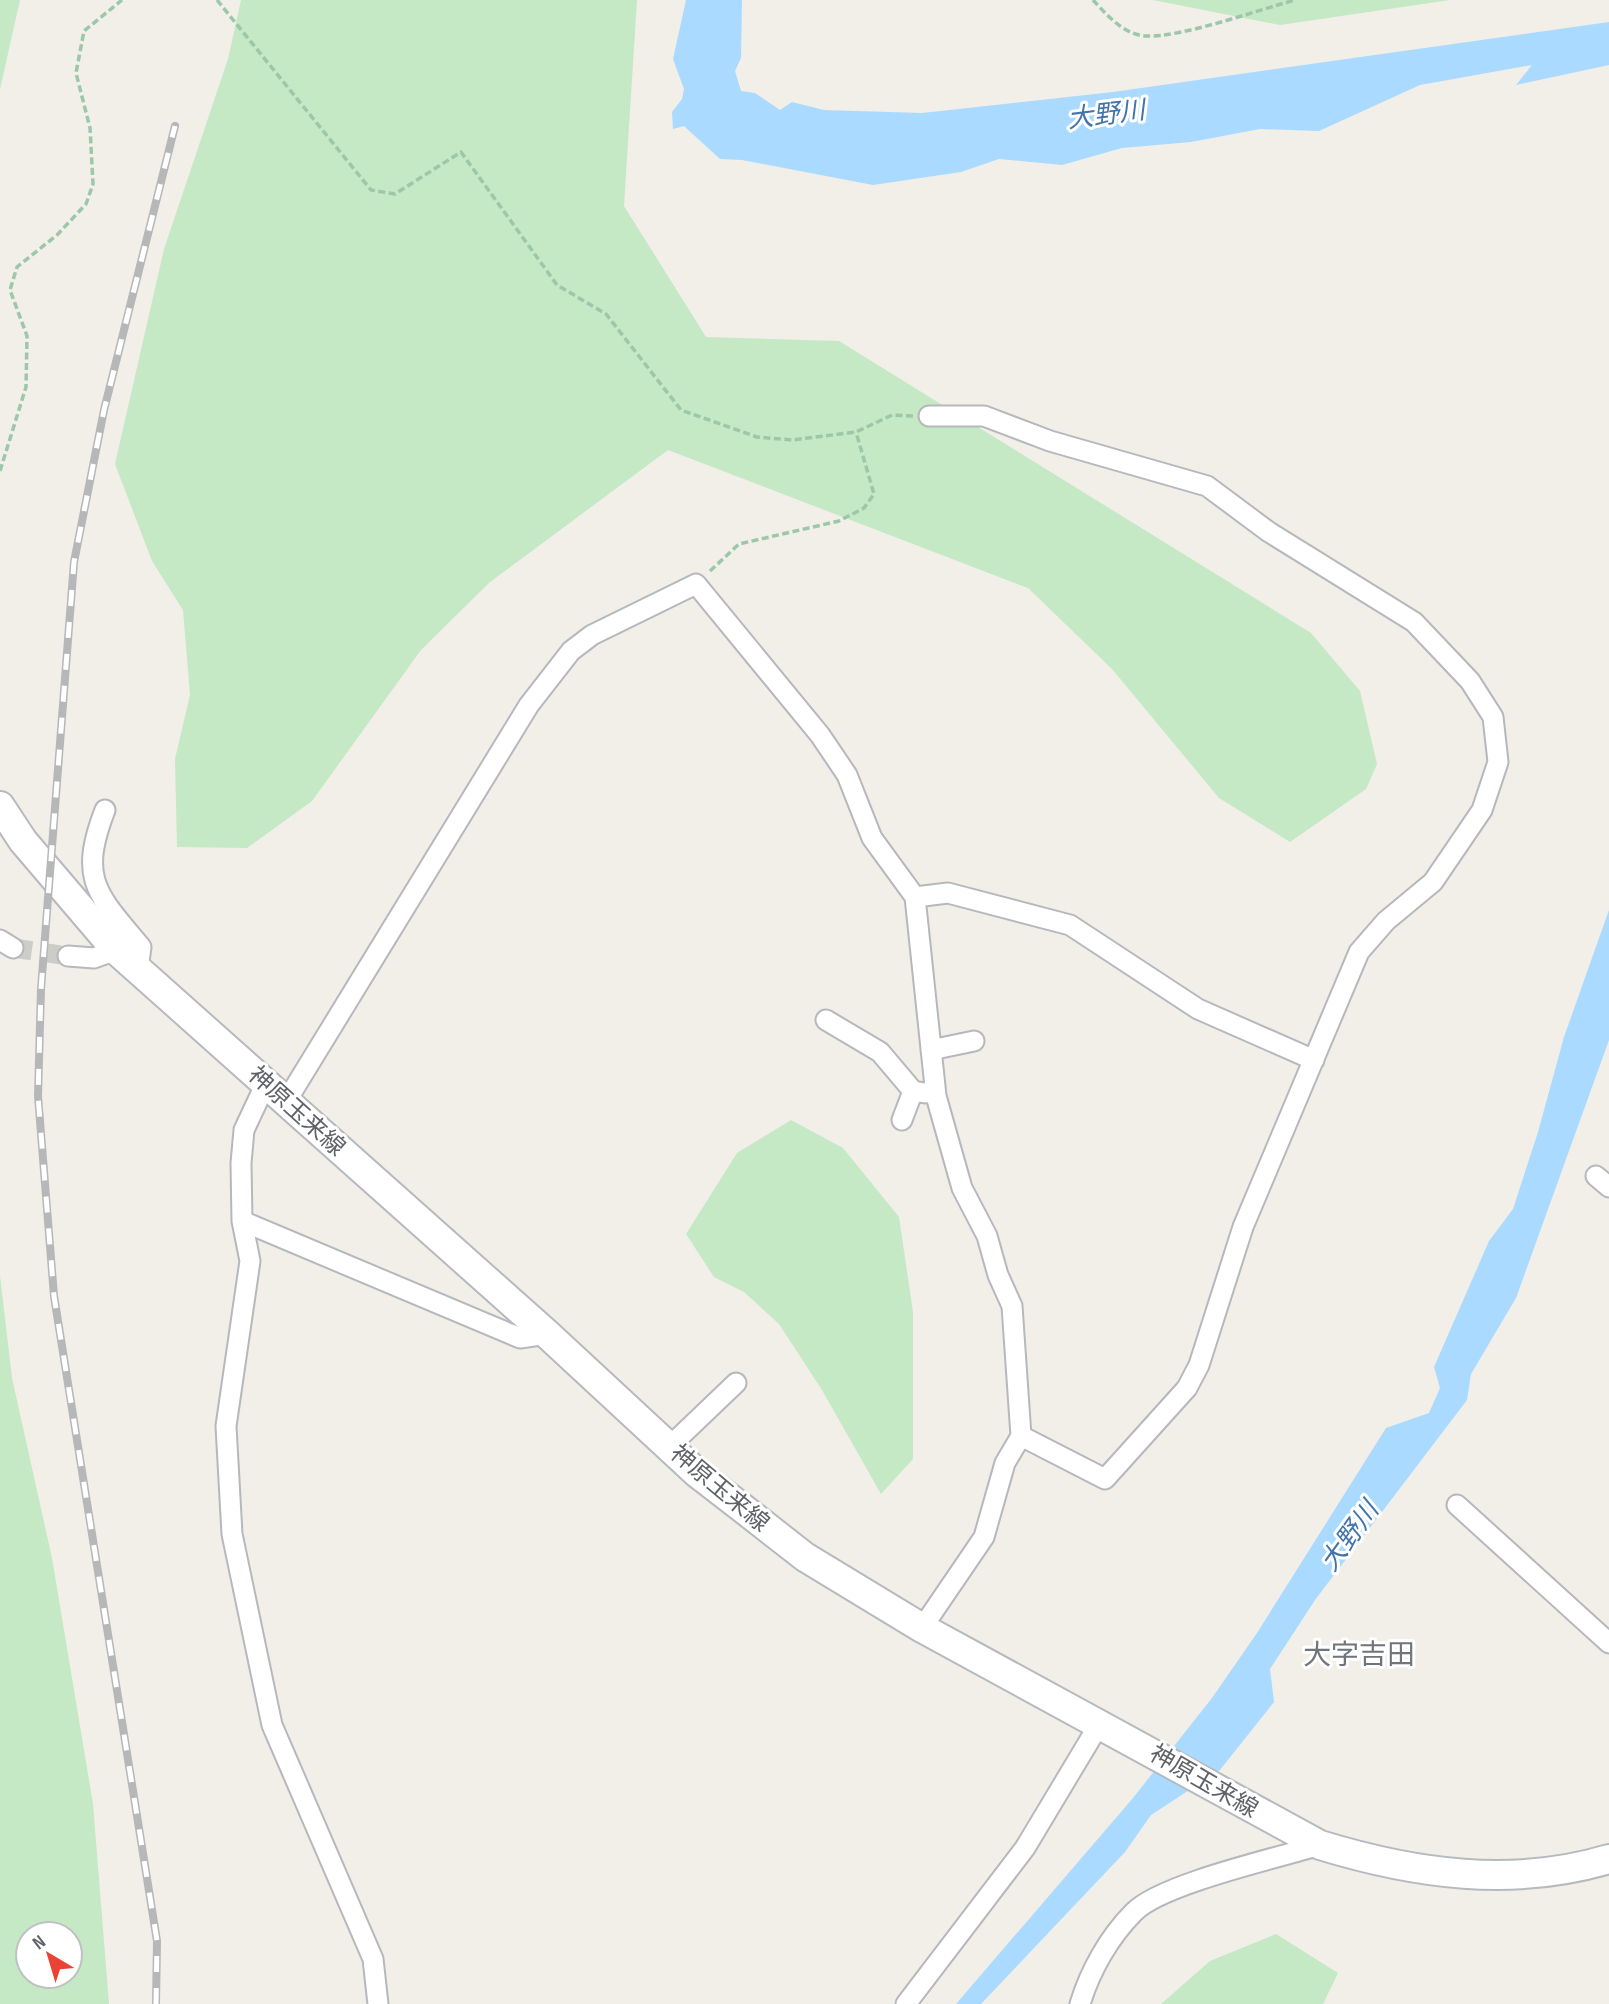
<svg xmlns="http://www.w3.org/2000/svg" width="1609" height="2004" font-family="'Sofia Sans Condensed','Noto Sans JP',sans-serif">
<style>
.green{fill:#c5e8c5;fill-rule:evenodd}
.water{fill:#aadaff}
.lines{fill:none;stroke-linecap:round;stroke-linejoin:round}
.minor-tunnel{stroke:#ccccc8;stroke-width:19;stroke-dasharray:19 10;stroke-linecap:butt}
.minor-casing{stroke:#b5b8bc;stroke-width:23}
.secondary-casing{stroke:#b6babf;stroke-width:32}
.path{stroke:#9cc7a9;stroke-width:3.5;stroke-dasharray:7 3.5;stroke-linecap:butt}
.minor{stroke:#fff;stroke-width:19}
.secondary{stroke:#fff;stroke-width:28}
.rail-casing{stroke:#b6b7b8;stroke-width:8}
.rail{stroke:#fff;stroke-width:5;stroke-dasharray:16;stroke-linecap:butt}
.labels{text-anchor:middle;stroke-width:6;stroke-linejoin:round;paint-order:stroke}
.street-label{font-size:24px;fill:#5f6368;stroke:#fff}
.water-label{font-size:26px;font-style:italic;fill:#4174aa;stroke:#fff}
.quarter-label{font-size:28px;fill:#70757a;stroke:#fff}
</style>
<rect width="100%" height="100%" fill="#f1efe8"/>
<path class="green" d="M0 0H20L0 89Z
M241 0H637L624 206 706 337 839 341 1311 633 1360 691 1377 764 1366 789 1290 842 1219 798 1112 669 1028 588 668 450 490 582 421 650 312 801 247 848 177 847 175 759 190 695 183 610 152 561 115 464 164 249 228 59Z
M1153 0H1450L1280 25Z
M791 1120 843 1148 899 1217 913 1312V1459L881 1494 822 1390 779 1324 744 1292 714 1277 686 1234 737 1153Z
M0 1276 12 1378 52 1558 93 1804 109 2004H0ZM28 1934H70V1976H28Z
M1276 1934 1338 1973 1323 2004H1161L1210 1961Z"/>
<path class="water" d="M686 0H742L741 58 735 71 741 91 755 93 780 110 792 102 824 110 922 113 1113 92 1609 22V65L1516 85 1532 65 1420 85 1319 131 1260 129 1191 142 1122 148 1062 165 999 159 961 172 873 185 742 160 720 159 684 126 673 129 672 112 682 99 684 89 673 59Z
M1609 910V1040L1516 1298 1471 1374 1467 1400 1315 1600 1270 1669 1274 1702 1220 1770 1151 1815 1125 1852 981 2004H956L1133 1798 1212 1698 1257 1633 1386 1428 1429 1413 1440 1388 1434 1367 1489 1241 1513 1209 1538 1132 1564 1037Z"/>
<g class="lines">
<path class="minor-tunnel" d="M13 948 68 956"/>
<defs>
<path id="minor" d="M929 416H984L1050 441 1207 486 1269 532 1414 622 1470 681 1493 717 1498 762 1482 810 1433 882 1386 921 1359 952 1243 1227 1199 1365 1187 1388 1105 1479 1021 1436
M105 810C78 880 97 894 141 947L138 969
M915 897 936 1096 962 1188 987 1236 998 1275 1012 1306 1021 1436 1005 1463 984 1537 922 1628
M0 940 13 948
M68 956 94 958 116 950
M826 1020 880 1052 913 1091
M931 1050 974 1041
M266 1083 244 1130 241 1163 242 1221 250 1261 226 1426 232 1534 272 1725 373 1959 378 2004
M287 1100 529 705 571 651 592 635 696 584 820 735 847 775 872 838 915 897 948 893 1070 925 1198 1009 1314 1060
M902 1120 913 1091 925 1093
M1596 1176 1609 1187
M242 1221 520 1338 547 1334
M669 1447 736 1383
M1457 1505 1609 1643
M906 2004 1025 1848 1100 1723
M1080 2004C1090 1971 1109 1937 1134 1912 1161 1884 1277 1858 1320 1845"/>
<path id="secondary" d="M0 806 23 841 116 950 547 1334 697 1473 750 1514 805 1557 922 1628 1320 1845C1415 1874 1512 1888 1609 1859"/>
</defs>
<use href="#minor" class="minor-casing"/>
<use href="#secondary" class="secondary-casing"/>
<path class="path" d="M217 0 371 190 395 194 461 152 557 285 606 314 681 410 757 437 792 440 856 432 892 415 913 416
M1093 0C1107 15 1124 35 1146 36 1180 38 1258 10 1295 0
M0 471 26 387 27 336 10 290 17 267 57 235 86 204 93 184 90 128 76 73 84 31 122 0
M710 571 739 544 839 521 864 508 874 494 856 432"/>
<use href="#minor" class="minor"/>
<use href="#secondary" class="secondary"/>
<defs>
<path id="rail" d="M156 2004 157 1941 54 1296 38 1096 41 989 74 562 104 410 175 126"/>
</defs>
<use href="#rail" class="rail-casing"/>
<use href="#rail" class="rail"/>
</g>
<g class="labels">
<g class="street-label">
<text transform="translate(297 1111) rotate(42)" y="8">神原玉来線</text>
<text transform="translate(720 1488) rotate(40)" y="8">神原玉来線</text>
<text transform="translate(1204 1781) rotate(30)" y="8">神原玉来線</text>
</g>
<g class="water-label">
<text transform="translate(1106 114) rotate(-7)" y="9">大野川</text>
<text transform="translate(1349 1536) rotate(-54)" y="9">大野川</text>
</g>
<g class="quarter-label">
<text x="1359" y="1664">大字吉田</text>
</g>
</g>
<g transform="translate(49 1955) rotate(322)"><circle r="33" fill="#ffffff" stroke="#bfc1c3" stroke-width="2"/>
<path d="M0-5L12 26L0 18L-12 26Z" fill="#ea4335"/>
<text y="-10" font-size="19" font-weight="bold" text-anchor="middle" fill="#5f6368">N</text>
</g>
</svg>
